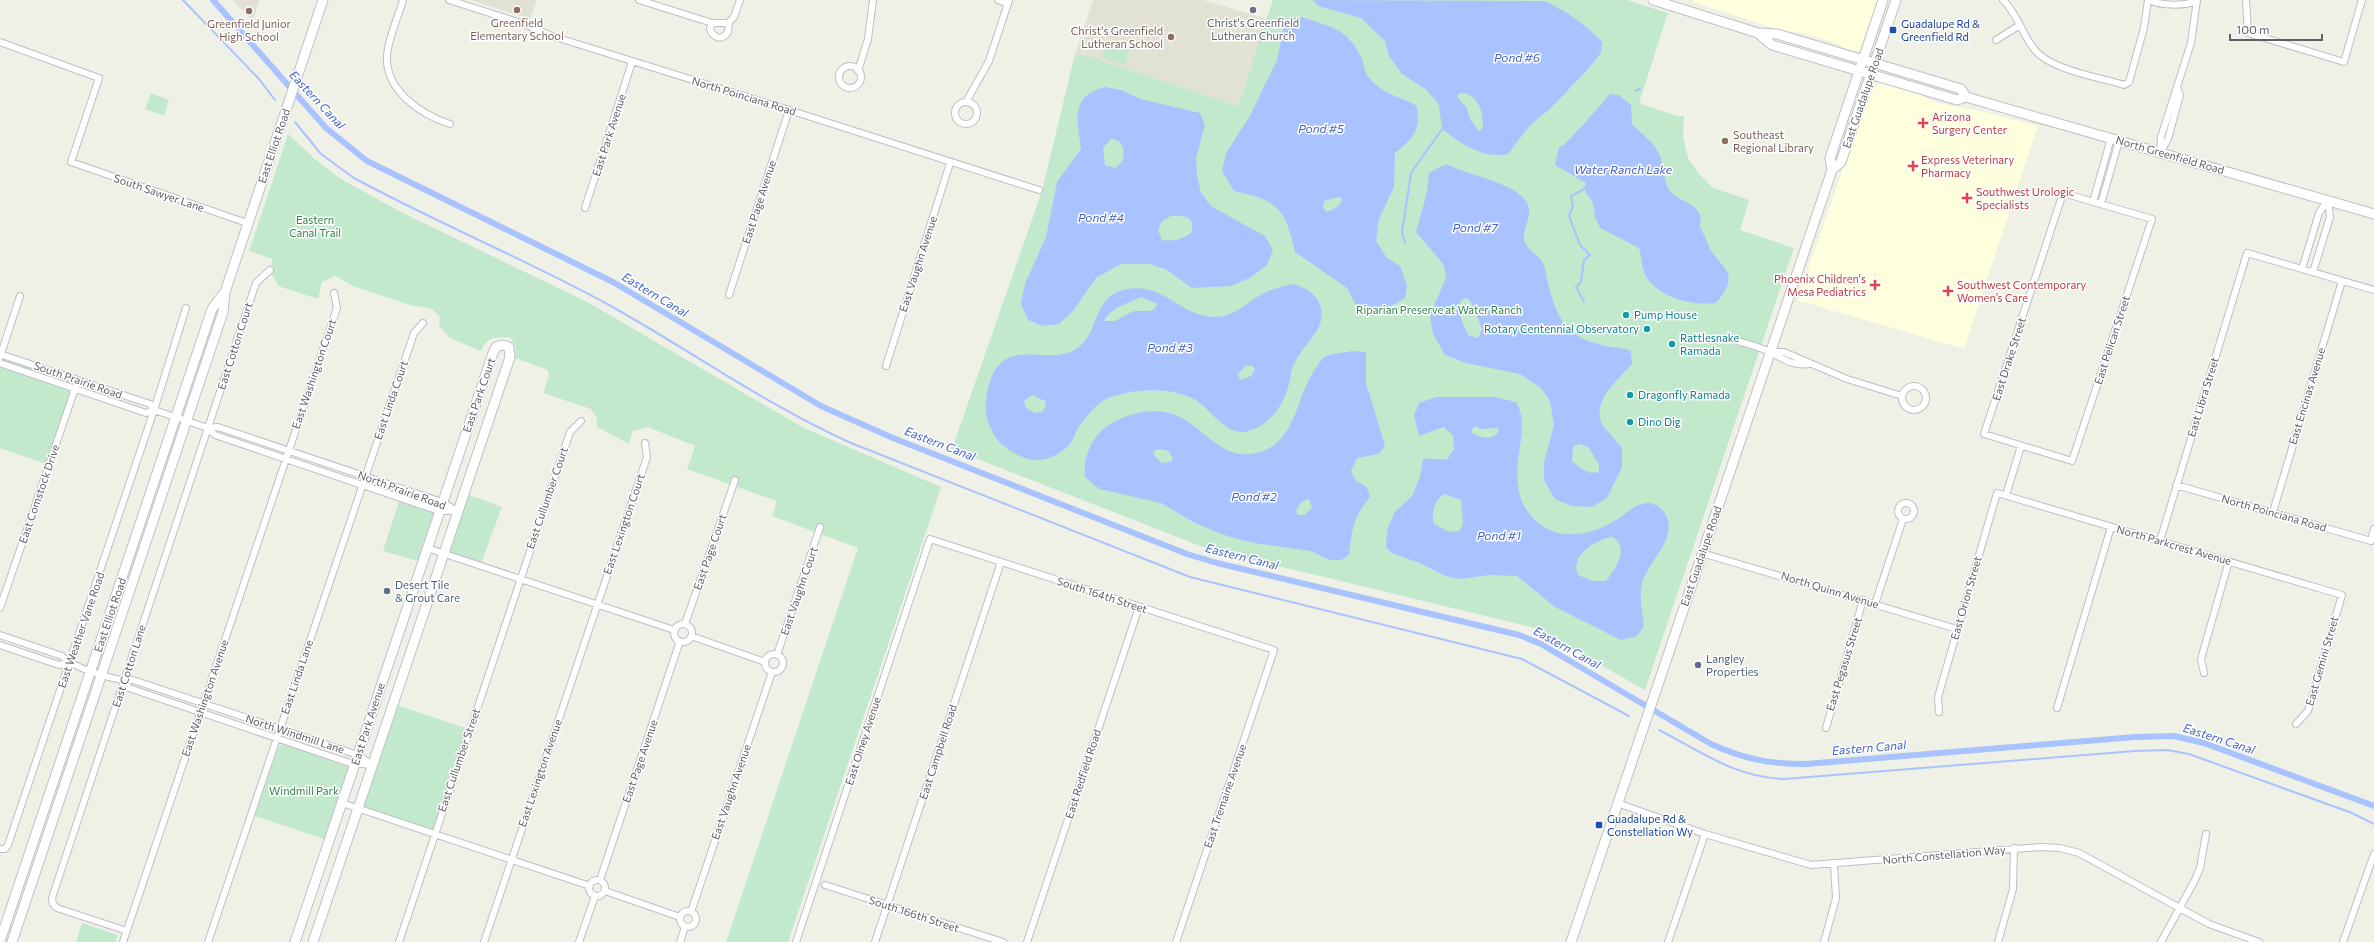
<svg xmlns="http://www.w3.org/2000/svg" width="2374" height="942" font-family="Commissioner,sans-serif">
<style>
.commercial{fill:#feffdd}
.education{fill:#e1e1d4}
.green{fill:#c2e9cc}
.water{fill:#a8c3ff;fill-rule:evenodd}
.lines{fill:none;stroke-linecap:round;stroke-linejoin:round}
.stream{stroke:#a8c3ff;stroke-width:2}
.canal{stroke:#a8c3ff;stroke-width:6}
.street-casing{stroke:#bebec5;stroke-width:8}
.secondary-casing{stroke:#bec0c7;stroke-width:11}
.street{stroke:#fff;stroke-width:6}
.secondary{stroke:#fff;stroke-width:9}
.education-dot{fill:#8d6e63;stroke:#fff;stroke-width:1.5}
.worship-dot{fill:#6b7280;stroke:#fff;stroke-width:1.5}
.transit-dot{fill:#1a4fb4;stroke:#fff;stroke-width:1.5}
.health-dot{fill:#e0444e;stroke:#fff;stroke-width:1.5}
.culture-dot{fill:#0f9aa8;stroke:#fff;stroke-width:1.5}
.service-dot{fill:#5c6f8a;stroke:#fff;stroke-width:1.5}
.labels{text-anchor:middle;stroke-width:3;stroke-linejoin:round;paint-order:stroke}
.education-label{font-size:11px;fill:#785e54;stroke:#fff}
.worship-label{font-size:11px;fill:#5b616d;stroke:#fff}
.transit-label{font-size:11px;fill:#164399;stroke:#fff;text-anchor:start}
.street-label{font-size:11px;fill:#5e5f67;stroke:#fff}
.health-label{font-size:11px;fill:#be3a42;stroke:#fff;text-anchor:start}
.park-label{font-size:11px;fill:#308349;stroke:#fff}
.culture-label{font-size:11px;fill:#0d838f;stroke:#fff;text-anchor:start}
.service-label{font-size:11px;fill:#4e5e75;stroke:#fff;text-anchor:start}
.water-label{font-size:12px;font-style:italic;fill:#4363ca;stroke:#fff}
</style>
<rect width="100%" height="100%" fill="#f0f1e6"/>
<path class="commercial" d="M1694 0H1879L1863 47 1860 51 1853 52 1830 41 1798 32 1780 30 1693 2Z
M1884 83 1915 92 1934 102 1985 112 2038 126 1964 349 1797 300 1856 132 1873 90 1878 84Z"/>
<path class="education" d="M233 0H260L252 21Z
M471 0H537L530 19Z
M1093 0H1203L1267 19 1238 106 1091 57 1075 54Z"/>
<path class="green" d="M1273 0H1627L1668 13 1639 103 1677 116H1684L1683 136 1688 158 1699 174 1713 188 1749 200 1740 230 1794 248 1645 690 1535 628 1208 549 952 449 1042 191 1075 54 1091 57 1238 106Z
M1107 40 1130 48 1125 65 1101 57Z
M151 93 169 100 164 116 145 109Z
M288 134 315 159 339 178 403 213 589 303 804 428 941 487 788 942H726L858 548 772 516 777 501 687 469 695 446 648 427 633 431 629 444 597 427V418L591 409 543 393 549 375 548 370 515 358 516 346 511 338C497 336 486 337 481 351L450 338 439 326 440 317 432 309 410 305 355 287 335 276 322 282 318 299 278 286 270 270 273 259 249 251Z
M0 358 77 384 49 465 0 448Z
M402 492 441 506 421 562 383 551Z
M464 493 502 507 480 566 444 553Z
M394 704 469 729 435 834 358 808Z
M283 743 350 768 327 840 255 816 278 748Z
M82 923 117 935 116 942H76Z"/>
<path class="water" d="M1313 0 1545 1C1568 12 1585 24 1602 42L1601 53 1587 70 1550 109 1531 124 1508 154C1482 159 1462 144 1442 129L1439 105 1427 90 1402 74 1389 56 1385 41 1361 18 1318 6ZM1466 93C1480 100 1483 112 1483 127L1479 132 1469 117 1467 108 1457 97 1458 94Z
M1301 17C1328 26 1347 28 1360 55 1364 62 1364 72 1369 78 1383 94 1398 96 1416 105 1422 128 1413 139 1395 153L1394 187 1379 219 1376 241 1387 258 1400 266 1407 286 1405 298C1391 307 1374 313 1358 309L1347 288 1295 252C1285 208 1278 200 1234 191L1222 171 1226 153 1250 116 1277 60 1285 22 1291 19ZM1339 197 1342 198C1341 206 1334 209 1327 212L1323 208 1324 201Z
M1105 87 1121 90 1140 99 1200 113 1205 125 1196 158 1197 175 1201 193 1212 207 1265 236 1273 250 1267 265 1250 278 1230 286 1192 288 1167 270 1150 264H1121L1096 278 1073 311 1059 324 1042 326 1028 320 1021 304 1025 284 1046 237 1057 182 1081 149C1077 121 1070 95 1105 87ZM1111 139C1126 139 1128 162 1115 168L1105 165 1103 148ZM1171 216C1185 215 1196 217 1191 233 1183 239 1172 242 1162 240L1158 230 1162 221Z
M1610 94 1619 95 1631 105 1632 124C1642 135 1654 141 1660 156 1664 166 1663 178 1668 188 1676 201 1689 200 1697 210 1704 218 1699 222 1700 226 1702 231 1705 237 1707 242 1716 268 1745 269 1716 303 1693 306 1658 298 1646 276 1641 267 1642 257 1639 248L1600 228 1595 217 1593 203 1584 189 1586 183 1555 165 1559 147 1564 145 1583 125Z
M1446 164C1467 175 1513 182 1526 201 1535 214 1522 228 1524 239 1526 251 1540 255 1544 265 1546 271 1546 278 1548 283 1556 316 1565 337 1602 345 1612 348 1621 347 1631 351L1632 364C1619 379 1591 401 1602 424 1607 432 1616 440 1622 448V467L1607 498 1591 507 1572 506 1555 499 1544 480V462L1554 425 1550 401 1541 388 1520 374 1466 363 1445 355 1433 334 1430 315 1446 278 1444 265 1416 232 1427 192 1429 173ZM1466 298 1470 300 1482 329 1478 338 1468 335C1464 324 1456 312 1461 300ZM1579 444 1588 447 1599 464V472C1588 475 1580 468 1572 461L1573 447Z
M1293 284C1311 288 1327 303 1320 324 1316 335 1301 350 1295 362 1291 368 1291 377 1289 384 1284 404 1271 424 1249 431 1225 438 1210 406 1192 398 1165 387 1138 389 1111 397 1098 401 1086 417 1078 428 1075 433 1073 440 1070 444 1058 458 1036 465 1020 456 1007 449 998 444 991 429 984 416 985 403 988 389 1002 328 1051 373 1081 345 1099 329 1094 297 1124 290 1162 280 1179 316 1214 317 1235 317 1246 303 1262 294 1272 289 1283 286 1293 284ZM1141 297 1157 304 1155 309 1150 311H1134L1115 321H1104C1112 306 1128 304 1141 297ZM1246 366H1253L1255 370 1251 376 1240 380 1238 374ZM1032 395 1045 401 1046 406 1042 412 1035 413 1026 408 1024 401Z
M1352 351 1366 352V383L1385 446 1379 454 1357 458 1351 471 1356 481 1367 487 1370 497C1353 517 1352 530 1349 555L1341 560H1329L1311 551 1254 543 1227 536 1195 523 1161 503 1099 489 1085 477C1083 459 1090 439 1106 427 1131 410 1164 404 1190 423 1208 436 1226 457 1250 454 1297 449 1294 398 1316 368 1318 365 1320 360 1323 358 1331 353 1343 353 1352 351ZM1158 449 1169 451 1173 459 1170 462 1162 463 1154 455V451ZM1309 499 1312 508 1304 515H1298L1296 511 1301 502Z
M1436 397H1495L1516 402C1535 431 1499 480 1532 517 1558 545 1595 535 1622 516 1630 510 1638 503 1649 503 1655 503 1660 507 1664 512 1681 538 1647 561 1642 584 1639 597 1642 612 1644 626L1637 636 1621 640 1555 607 1517 576 1489 575 1460 579 1445 576 1422 564 1392 553 1386 547 1387 531 1394 513 1413 495 1420 476 1423 459C1432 457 1438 461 1447 459L1454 449 1453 436 1444 427 1419 436 1414 415 1419 403ZM1476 426 1481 429 1497 428 1499 431C1493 441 1481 438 1472 433V429ZM1445 494 1461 500 1463 524 1459 531 1449 532 1434 524C1431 514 1434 499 1445 494ZM1612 537C1631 546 1615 570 1606 581H1593L1578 575C1569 556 1596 539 1612 537Z"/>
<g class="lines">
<path class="stream" d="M183 0 259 79 275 100
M1635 91 1640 89
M295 122 321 154 354 178C437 223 525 259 609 305 690 350 766 405 851 443L1190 577 1522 659 1629 716
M1405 243 1402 232 1411 173 1442 129
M1584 302 1576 287 1581 282 1584 260 1590 255 1580 245 1569 216 1573 206 1571 196 1584 189
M1659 730C1702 752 1734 777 1784 779L2135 751 2167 750 2189 754 2352 813 2374 824"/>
<path class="canal" d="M213 0 326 128 367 161 613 282 821 406 893 438 1187 554 1217 563 1519 635 1541 644 1711 744C1744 759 1769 764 1806 764L2135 737 2174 736 2204 743 2374 806"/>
<defs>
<path id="street" d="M403 0C398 18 388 38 387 56 385 91 422 115 450 124
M449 0 524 24 552 36 789 110 1039 190
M639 0 712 23H728L734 17 740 0
M998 0 1008 4
M2003 0C2017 13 2022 34 2034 49 2050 70 2099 77 2124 85L2129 82 2144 28 2148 0
M2149 0C2162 6 2184 6 2197 1
M2246 0 2248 33 2344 62 2362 0
M712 23 710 29C713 38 722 41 728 32L729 22
M1996 40 2020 25
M0 42 99 78 71 162 247 223
M839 77a11 11 0 1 1 22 0a11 11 0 1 1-22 0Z
M858 71 868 39 873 0
M955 113a11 11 0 1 1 22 0a11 11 0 1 1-22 0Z
M966 102 989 61 1009 0
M2161 151 2168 139 2180 95 2177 88
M2160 152 2161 137 2191 43 2197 0
M2063 193 2152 219 2072 461 1984 434Z
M2093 202 2111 138
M2101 204 2119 141
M585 208 632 62
M2302 269 2319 213 2328 200
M2313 272 2330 217 2328 200
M729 295 789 110
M1737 341C1748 344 1760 347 1770 352 1782 358 1794 367 1808 364
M1770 352H1784L1847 379 1902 396
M0 354 150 404 154 410 208 428 218 427 442 502 457 511
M0 357 20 296
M0 363 146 413 154 410
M886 366 950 163
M1902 398a12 12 0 1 1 24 0a12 12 0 1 1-24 0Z
M208 428 215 435 439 511H455
M2176 485 2371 541 2374 529
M2006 495 2021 446
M1898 511a8 8 0 1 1 16 0a8 8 0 1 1-16 0Z
M2273 512 2342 281
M2160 541 2247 253 2374 290
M427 548 674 630
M1702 553 1957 629
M1875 604 1903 519
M0 608 78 380
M685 624 735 480
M674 633a9 9 0 1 1 18 0a9 9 0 1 1-18 0Z
M0 635 62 656C74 668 116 682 133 680L358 755 372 765
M691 636 765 662
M0 645 59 665 69 663
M765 663a9 9 0 1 1 18 0a9 9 0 1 1-18 0Z
M777 655 820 527
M2204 673 2201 659 2229 561
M124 681 129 688 350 763 372 765
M2057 708 2111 527
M1939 712 1938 697 1997 493 2342 595 2308 711 2296 724
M1826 728 1863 600
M342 803 590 886
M1617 803 1705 834 1811 865 2041 847 2060 848 2079 853 2209 924 2259 942
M0 849H5L8 845 154 410 186 308
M589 888a8 8 0 1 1 16 0a8 8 0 1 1-16 0Z
M600 880 680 641
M825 885 1003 942
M605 891 680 917
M680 919a8 8 0 1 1 16 0a8 8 0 1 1-16 0Z
M691 912 772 672
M127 931 57 908 53 904 52 898 256 283 270 270
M123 942 337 308 334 293
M208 942 414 333 423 323
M399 942 570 432 581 421
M484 942 647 457 645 443
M579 942 595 896
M680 942 685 927
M796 942 930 539 1274 650 1176 942
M875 942 1001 562
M1027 942 1139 607
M1668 942 1705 834
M1824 942 1836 898 1834 865
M1998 942 2013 889 2014 848
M2161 942 2195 880 2200 868 2206 834
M2343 942 2374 854"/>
<path id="secondary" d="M1653 0 1758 33 1777 34 1961 89 1966 97
M1758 33 1772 45 1957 100 1966 97 2374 214
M1832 170 1841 162 1896 0
M0 941 212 309 224 293
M12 942 223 312 225 292 323 0
M295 942 493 353 496 347 502 345 509 347 510 357 313 942
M1571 942 1832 170 1830 158 1883 0"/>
</defs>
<use href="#street" class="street-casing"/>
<use href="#secondary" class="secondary-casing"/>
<use href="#street" class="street"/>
<use href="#secondary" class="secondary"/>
</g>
<g class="education-dot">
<circle cx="517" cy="10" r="4"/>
<circle cx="249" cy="11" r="4"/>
<circle cx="1171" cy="37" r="4"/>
<circle cx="1725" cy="141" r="4"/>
</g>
<circle class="worship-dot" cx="1253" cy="10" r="4"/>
<g class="transit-dot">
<rect x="1889" y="26" width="8" height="8" rx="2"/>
<rect x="1595" y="821" width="8" height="8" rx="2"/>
</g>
<g class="health-dot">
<path d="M1921 117h4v4h4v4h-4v4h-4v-4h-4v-4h4z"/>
<path d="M1911 160h4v4h4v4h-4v4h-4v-4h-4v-4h4z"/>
<path d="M1965 192h4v4h4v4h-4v4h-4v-4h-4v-4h4z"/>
<path d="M1873 279h4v4h4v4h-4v4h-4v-4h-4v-4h4z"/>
<path d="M1946 285h4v4h4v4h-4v4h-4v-4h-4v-4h4z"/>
</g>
<g class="culture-dot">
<circle cx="1626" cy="315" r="4"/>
<circle cx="1647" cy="329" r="4"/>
<circle cx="1672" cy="344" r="4"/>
<circle cx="1630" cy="395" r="4"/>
<circle cx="1630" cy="422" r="4"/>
</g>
<g class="service-dot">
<circle cx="387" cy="591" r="4"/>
<circle cx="1698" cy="665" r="4"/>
</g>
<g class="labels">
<g class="education-label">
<text x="517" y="27">Greenfield<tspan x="517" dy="13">Elementary School</tspan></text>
<text x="249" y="28">Greenfield Junior<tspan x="249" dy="13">High School</tspan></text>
<text x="1163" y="35" text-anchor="end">Christ's Greenfield<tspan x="1163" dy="13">Lutheran School</tspan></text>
<text x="1733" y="139" text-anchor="start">Southeast<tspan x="1733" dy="13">Regional Library</tspan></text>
</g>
<g class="worship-label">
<text x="1253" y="27">Christ's Greenfield<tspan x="1253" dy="13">Lutheran Church</tspan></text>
</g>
<g class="transit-label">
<text x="1901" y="28">Guadalupe Rd &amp;<tspan x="1901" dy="13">Greenfield Rd</tspan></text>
<text x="1607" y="823">Guadalupe Rd &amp;<tspan x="1607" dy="13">Constellation Wy</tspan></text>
</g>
<g class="street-label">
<text transform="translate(744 96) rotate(17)" y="4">North Poinciana Road</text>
<text transform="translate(1863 98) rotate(-71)" y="4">East Guadalupe Road</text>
<text transform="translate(609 135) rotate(-72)" y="4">East Park Avenue</text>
<text transform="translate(274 146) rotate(-71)" y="4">East Elliot Road</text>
<text transform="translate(2170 155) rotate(16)" y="4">North Greenfield Road</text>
<text transform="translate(159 193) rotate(19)" y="4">South Sawyer Lane</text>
<text transform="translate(759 202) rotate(-72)" y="4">East Page Avenue</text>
<text transform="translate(918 264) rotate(-72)" y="4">East Vaughn Avenue</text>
<text transform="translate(2112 340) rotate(-72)" y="4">East Pelican Street</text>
<text transform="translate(235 346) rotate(-72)" y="4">East Cotton Court</text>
<text transform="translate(2009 359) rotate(-72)" y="4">East Drake Street</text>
<text transform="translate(314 374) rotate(-71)" y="4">East Washington Court</text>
<text transform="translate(78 380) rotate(19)" y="4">South Prairie Road</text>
<text transform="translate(479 395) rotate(-71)" y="4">East Park Court</text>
<text transform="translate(2307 396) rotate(-73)" y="4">East Encinas Avenue</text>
<text transform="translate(2203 397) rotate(-73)" y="4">East Libra Street</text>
<text transform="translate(391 400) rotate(-71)" y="4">East Linda Court</text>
<text transform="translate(402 490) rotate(20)" y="4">North Prairie Road</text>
<text transform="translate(39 494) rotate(-71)" y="4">East Comstock Drive</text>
<text transform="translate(547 498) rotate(-71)" y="4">East Cullumber Court</text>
<text transform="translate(2274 513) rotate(16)" y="4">North Poinciana Road</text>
<text transform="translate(624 524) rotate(-71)" y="4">East Lexington Court</text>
<text transform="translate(2174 545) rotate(16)" y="4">North Parkcrest Avenue</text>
<text transform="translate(710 552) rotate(-71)" y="4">East Page Court</text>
<text transform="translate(1701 556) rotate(-71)" y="4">East Guadalupe Road</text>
<text transform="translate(1830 590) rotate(17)" y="4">North Quinn Avenue</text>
<text transform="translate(799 591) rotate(-71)" y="4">East Vaughn Court</text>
<text transform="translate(1102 595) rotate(18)" y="4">South 164th Street</text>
<text transform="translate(1966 598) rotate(-74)" y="4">East Orion Street</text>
<text transform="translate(110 615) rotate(-71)" y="4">East Elliot Road</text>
<text transform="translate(81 630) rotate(-71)" y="4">East Weather Vane Road</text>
<text transform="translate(2322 661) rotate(-74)" y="4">East Gemini Street</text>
<text transform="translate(1844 664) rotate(-73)" y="4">East Pegasus Street</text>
<text transform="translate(129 666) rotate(-72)" y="4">East Cotton Lane</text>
<text transform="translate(297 677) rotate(-71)" y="4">East Linda Lane</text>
<text transform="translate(205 698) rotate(-71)" y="4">East Washington Avenue</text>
<text transform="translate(368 724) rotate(-72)" y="4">East Park Avenue</text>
<text transform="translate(295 734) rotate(18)" y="4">North Windmill Lane</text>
<text transform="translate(863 741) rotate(-72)" y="4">East Olney Avenue</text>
<text transform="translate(938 752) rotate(-72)" y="4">East Campbell Road</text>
<text transform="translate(459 760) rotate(-71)" y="4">East Cullumber Street</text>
<text transform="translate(640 761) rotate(-71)" y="4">East Page Avenue</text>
<text transform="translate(540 773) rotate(-71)" y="4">East Lexington Avenue</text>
<text transform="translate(1083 774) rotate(-72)" y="4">East Redfield Road</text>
<text transform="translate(731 792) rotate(-71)" y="4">East Vaughn Avenue</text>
<text transform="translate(1225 796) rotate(-71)" y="4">East Tremaine Avenue</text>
<text transform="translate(1944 855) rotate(-5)" y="4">North Constellation Way</text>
<text transform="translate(914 914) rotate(18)" y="4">South 166th Street</text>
</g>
<g class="health-label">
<text x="1932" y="121">Arizona<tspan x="1932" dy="13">Surgery Center</tspan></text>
<text x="1921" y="164">Express Veterinary<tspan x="1921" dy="13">Pharmacy</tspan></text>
<text x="1976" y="196">Southwest Urologic<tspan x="1976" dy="13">Specialists</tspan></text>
<text x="1866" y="283" text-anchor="end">Phoenix Children's<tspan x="1866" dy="13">Mesa Pediatrics</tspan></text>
<text x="1957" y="289">Southwest Contemporary<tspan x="1957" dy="13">Women’s Care</tspan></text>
</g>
<g class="park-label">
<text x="315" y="224">Eastern<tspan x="315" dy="13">Canal Trail</tspan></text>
<text x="1439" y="314">Riparian Preserve at Water Ranch</text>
<text x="304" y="795">Windmill Park</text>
</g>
<g class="culture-label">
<text x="1634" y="319">Pump House</text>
<text x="1639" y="333" text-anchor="end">Rotary Centennial Observatory</text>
<text x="1680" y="342">Rattlesnake<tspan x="1680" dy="13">Ramada</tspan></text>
<text x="1638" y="399">Dragonfly Ramada</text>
<text x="1638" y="426">Dino Dig</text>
</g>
<g class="service-label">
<text x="395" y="589">Desert Tile<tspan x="395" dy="13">&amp; Grout Care</tspan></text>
<text x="1706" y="663">Langley<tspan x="1706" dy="13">Properties</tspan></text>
</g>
<g class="water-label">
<text x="1517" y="62">Pond #6</text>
<text transform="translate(317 100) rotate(47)" y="4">Eastern Canal</text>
<text x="1321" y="133">Pond #5</text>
<text x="1623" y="174">Water Ranch Lake</text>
<text x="1101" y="222">Pond #4</text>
<text x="1475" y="232">Pond #7</text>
<text transform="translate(655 295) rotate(31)" y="4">Eastern Canal</text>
<text x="1170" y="352">Pond #3</text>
<text transform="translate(940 444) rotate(21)" y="4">Eastern Canal</text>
<text x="1254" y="501">Pond #2</text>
<text x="1499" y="540">Pond #1</text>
<text transform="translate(1242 557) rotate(14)" y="4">Eastern Canal</text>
<text transform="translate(1567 648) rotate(29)" y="4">Eastern Canal</text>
<text transform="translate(2219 739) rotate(18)" y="4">Eastern Canal</text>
<text transform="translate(1869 748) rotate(-5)" y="4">Eastern Canal</text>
</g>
</g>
<path d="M2230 34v6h92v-6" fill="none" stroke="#5e5f67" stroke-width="2"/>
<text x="2236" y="34" font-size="12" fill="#5e5f67" stroke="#ffffff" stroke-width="3" paint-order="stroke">100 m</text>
</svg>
